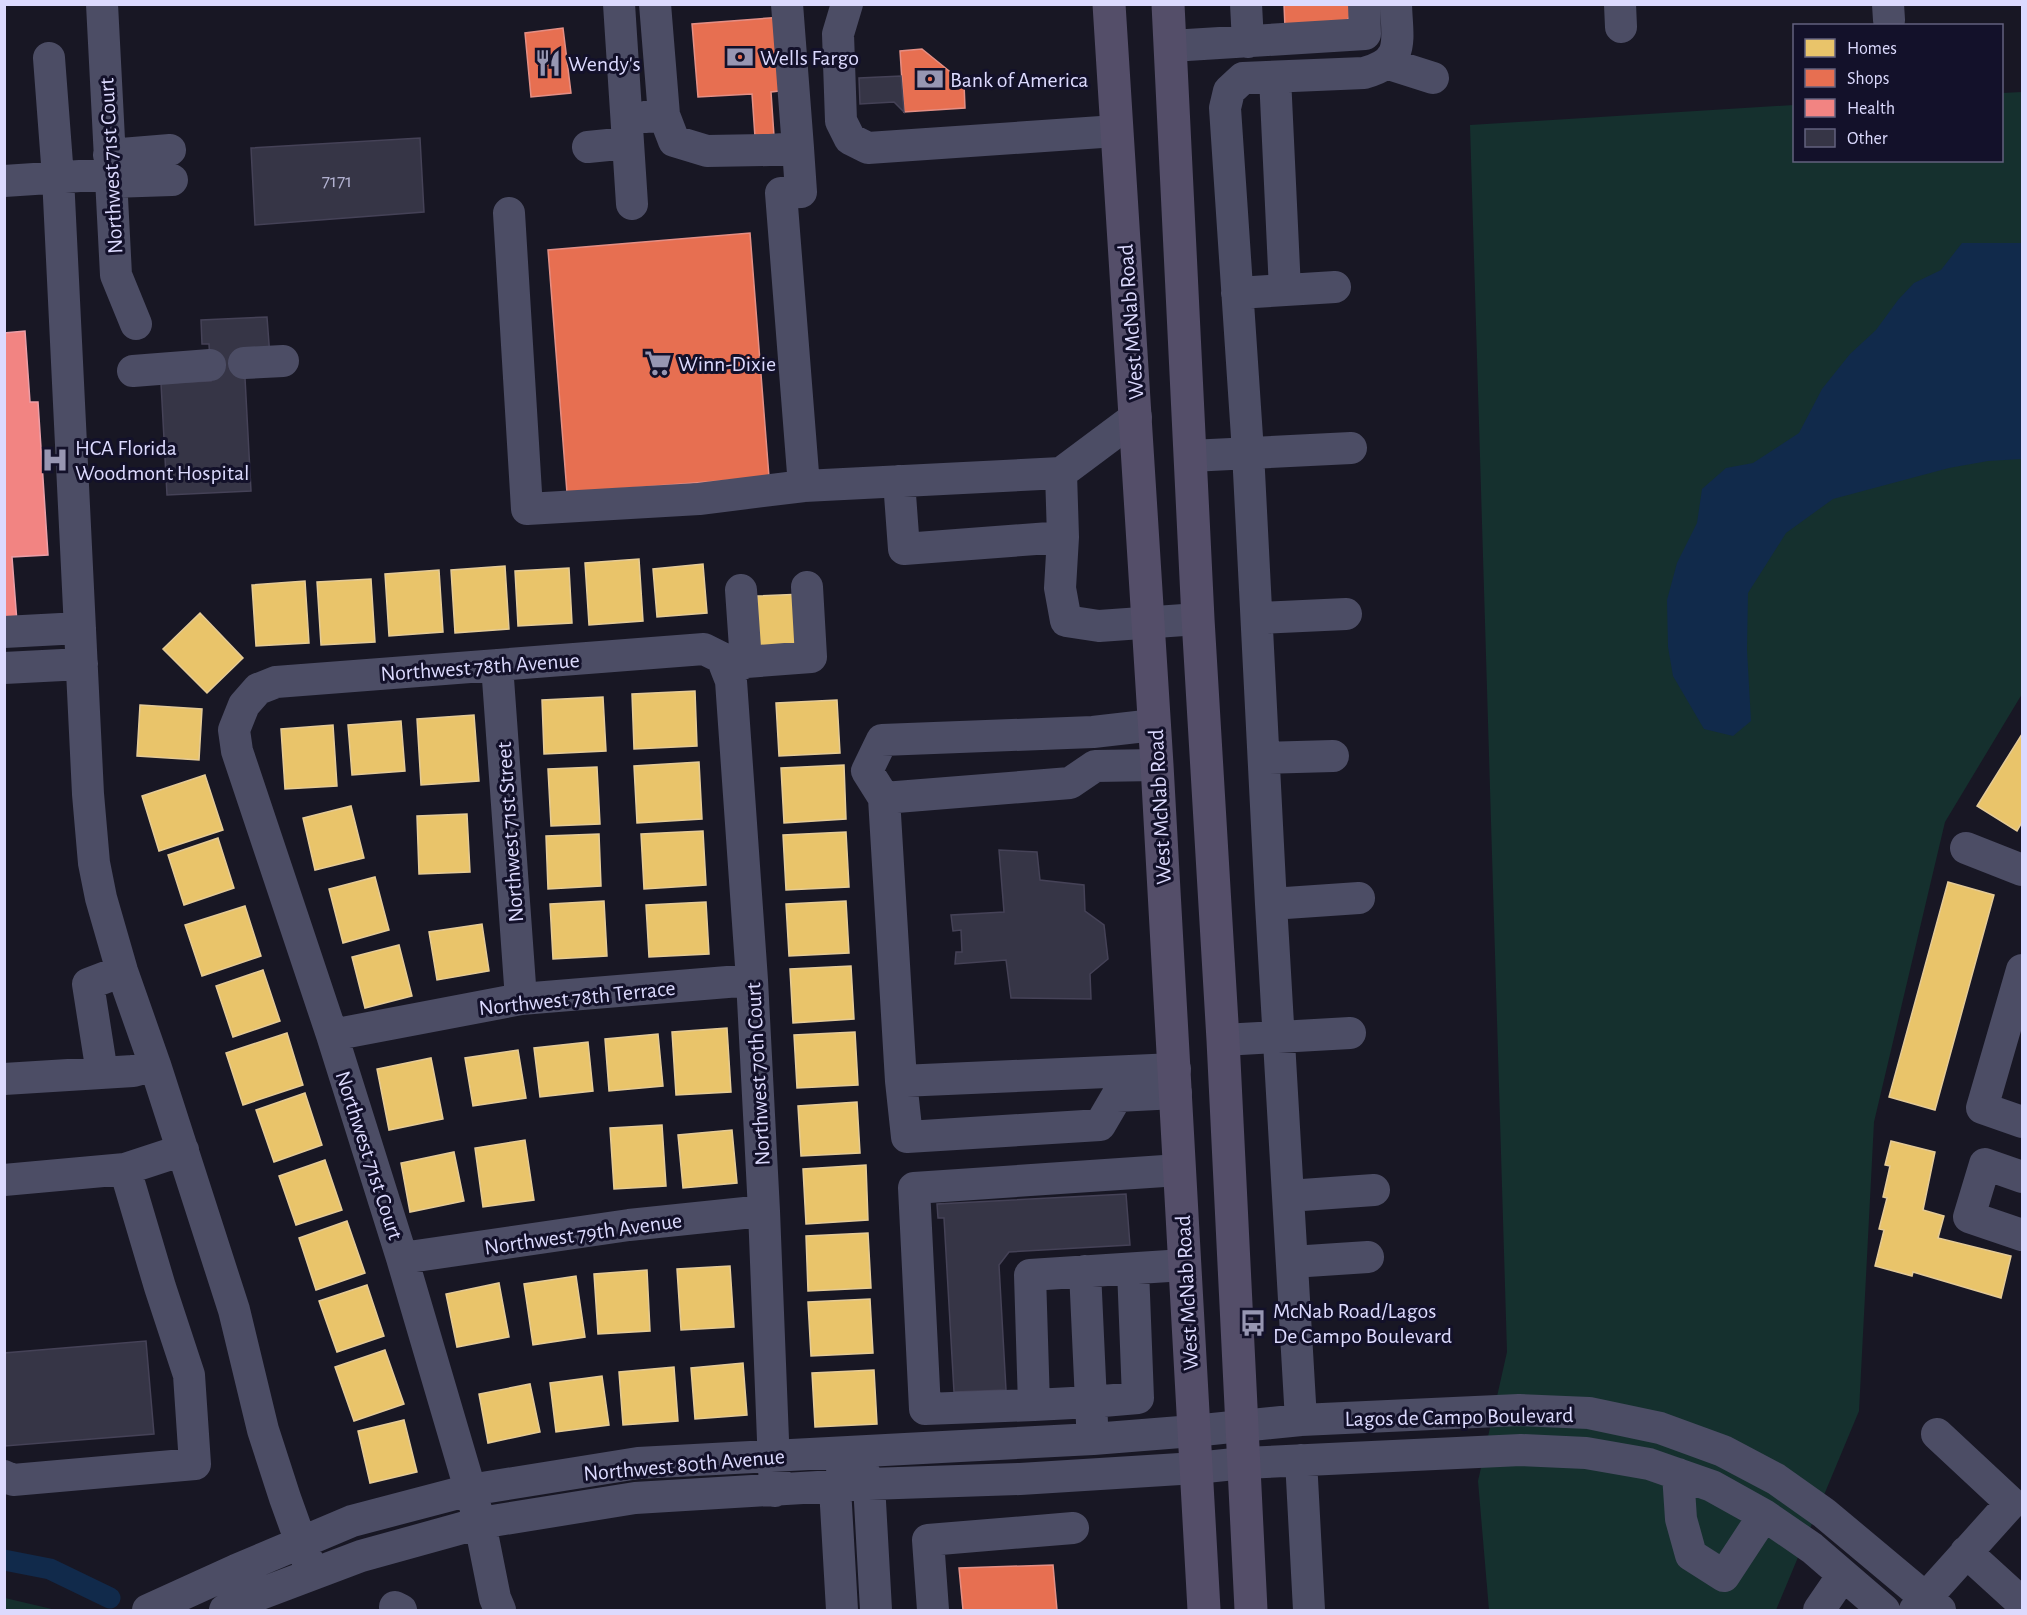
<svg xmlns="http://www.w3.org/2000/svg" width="2027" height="1615" font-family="'Alegreya Sans',sans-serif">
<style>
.green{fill:#15302e}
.water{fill:#112a4b}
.homes{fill:#e9c46a;stroke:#e5cb96;stroke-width:1.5}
.shops{fill:#e76f51;stroke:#e48f85;stroke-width:1.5}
.health{fill:#f28482;stroke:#eb9ea7;stroke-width:1.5}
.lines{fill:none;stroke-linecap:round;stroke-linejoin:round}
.canal{stroke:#112a4b;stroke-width:21}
.building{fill:#363546;stroke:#454257;stroke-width:1.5}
.minor{stroke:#4c4d65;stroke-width:32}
.major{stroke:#544e69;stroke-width:33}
.labels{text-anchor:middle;stroke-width:6;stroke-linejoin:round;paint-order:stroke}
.number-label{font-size:20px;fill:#b2b1d0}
.poi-label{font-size:22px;fill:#dcdafe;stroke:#13112a;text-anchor:start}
.street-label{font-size:22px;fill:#dcdafe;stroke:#13112a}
</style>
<rect width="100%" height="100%" fill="#181724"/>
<path class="green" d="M2022 92V694L1945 822 1874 1122 1859 1411 1776 1610H1489L1478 1481 1507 1352 1470 125 1794 105V160H2002V93Z
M4 1598H5L56 1610H5Z"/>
<path class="water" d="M1962 243H2022V459L1988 461 1949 468 1833 499 1786 533 1748 593 1747 650 1751 721 1733 736 1704 729 1673 676 1668 647 1667 600 1677 563 1697 523 1702 489 1726 468 1753 463 1799 433 1822 389 1850 354 1876 330 1898 300 1914 283 1941 270Z"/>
<path class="homes" d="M639 559 643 621 589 625 585 563Z
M703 564 707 613 657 617 653 569Z
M505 566 509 629 455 633 451 570Z
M569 568 572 623 518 626 515 571Z
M439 570 443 632 389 636 385 574Z
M371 579 375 642 321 645 317 582Z
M305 581 309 643 256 646 252 585Z
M804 594 807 649 759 651 757 596Z
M200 613 243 658 207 693 163 649Z
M695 691 697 746 634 749 632 694Z
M603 697 606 751 544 754 542 700Z
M837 700 840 753 779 756 776 703Z
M140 705 202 709 199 760 137 756Z
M474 715 479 781 421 785 417 719Z
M401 721 405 771 352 775 348 725Z
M333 725 337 786 285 789 281 729Z
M2022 734V822L2017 831 1977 806Z
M699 762 702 819 637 823 634 766Z
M844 765 846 819 784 823 781 768Z
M597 767 600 824 551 826 548 769Z
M205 775 223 830 159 851 142 796Z
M351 806 364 858 315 870 303 818Z
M467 814 470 872 419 874 417 816Z
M703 831 706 885 644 889 641 834Z
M846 832 849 887 786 890 783 835Z
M599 834 601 886 548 889 546 836Z
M218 838 234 888 184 905 168 855Z
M375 877 389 930 343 943 329 889Z
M1948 882 1994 895 1935 1110 1889 1097Z
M604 901 607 956 553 959 550 904Z
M846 901 849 953 789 956 786 904Z
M706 902 709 954 649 957 646 905Z
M245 906 261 956 202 976 185 925Z
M482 924 489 971 437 980 429 932Z
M399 945 412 996 365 1008 352 957Z
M851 966 854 1019 793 1023 790 969Z
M263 970 280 1021 233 1037 216 986Z
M727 1028 731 1092 676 1095 672 1032Z
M855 1032 858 1085 797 1088 794 1035Z
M287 1033 303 1085 243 1105 226 1053Z
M658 1034 663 1086 609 1091 605 1039Z
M588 1042 593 1091 540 1097 534 1048Z
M518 1050 526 1098 473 1106 465 1058Z
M431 1058 443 1119 389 1130 377 1069Z
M305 1093 322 1145 274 1162 256 1110Z
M857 1102 860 1153 801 1156 798 1106Z
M662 1125 666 1186 614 1189 610 1128Z
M732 1130 737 1183 683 1188 678 1135Z
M525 1140 534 1200 483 1207 475 1148Z
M1891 1141 1935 1152 1923 1210 1944 1216 1938 1238 2011 1256 2001 1298 1913 1272 1912 1276 1875 1266 1884 1230 1879 1229 1887 1198 1883 1197 1890 1166 1885 1165Z
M454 1152 464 1201 410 1212 401 1163Z
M325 1160 342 1210 296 1225 279 1176Z
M866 1165 868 1220 806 1224 803 1169Z
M347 1221 365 1273 316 1290 299 1238Z
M868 1233 871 1288 808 1291 806 1236Z
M730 1266 734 1327 681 1330 677 1269Z
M647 1270 650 1331 598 1334 594 1274Z
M576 1276 585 1337 533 1345 524 1284Z
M499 1283 509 1337 457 1347 446 1294Z
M367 1285 384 1336 337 1352 319 1301Z
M870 1299 873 1353 811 1356 808 1302Z
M385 1350 404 1404 354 1421 335 1367Z
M743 1363 747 1415 695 1419 691 1368Z
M674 1367 678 1421 623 1425 619 1372Z
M874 1370 877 1424 815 1427 812 1373Z
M602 1376 609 1425 556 1432 550 1383Z
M530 1384 540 1432 488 1443 479 1394Z
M404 1420 417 1472 370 1483 358 1431Z"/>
<path class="shops" d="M1284 4H1356V6L1345 24 1285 28Z
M783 17 788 90 771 92 774 136 755 137 752 94 698 97 692 24Z
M563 28 571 93 531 97 525 33Z
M922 49 964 83 965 108 904 112 900 51Z
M750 233 769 477 567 493 548 250Z
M1053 1565 1057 1610H963L959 1568Z"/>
<path class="health" d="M25 331 30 402H38L48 555 12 557 17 622 4 623V333Z"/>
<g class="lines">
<path class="canal" d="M4 1560 50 1569 110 1598"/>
</g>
<path class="building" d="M901 76 904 112 894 102 860 104 859 78Z
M420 138 424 212 255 225 251 148Z
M267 317 270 357 244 359 251 491 167 495 161 383 211 381 209 344H202L201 320Z
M999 850 1037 852 1040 880 1084 885 1085 911 1104 925 1108 959 1090 974 1091 999 1011 998 1006 960 955 964 956 952H962L961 930 953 931 951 915 1004 912Z
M1126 1194 1130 1245 1009 1252 999 1265 1006 1390 954 1392 944 1218H938L937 1204Z
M146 1341 154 1434 5 1446 4 1353Z"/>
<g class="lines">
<path class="minor" d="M102 4 116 275 136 324
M619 4 632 204
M787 4 798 148
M847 4 838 34 841 121 850 139 868 148 1116 131
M1246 4 1248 42
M1620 4 1621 27
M1888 4 1889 20
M1171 46 1365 34 1364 4
M49 58 58 177 88 794 94 863 101 898 122 971 155 1065 234 1310 263 1430 285 1498 308 1562
M1389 64 1433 78
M1275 77 1285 290
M664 115 674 141 707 151 770 150 798 148 801 192 781 193 804 486 1061 473 1136 417
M645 117 664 115 655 4
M588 147 628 143
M109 155 170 150
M4 181 110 174
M111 182 172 180
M509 213 527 509 699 499 804 486
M1237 293 1335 287
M244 363 283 361
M133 371 210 365
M1190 456 1351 448
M899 481 904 549 1063 537 1061 473
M1063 537 1060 588 1066 621 1099 626 1198 619
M741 590 746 662
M1257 618 1346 614
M4 632 80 628
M497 665 521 999
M4 668 82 664
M727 671 746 662 811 657 807 587
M1154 725 1093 732 882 740 867 771 884 798 901 1081 907 1137 1100 1125 1117 1096 1176 1093
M1264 758 1333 756
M884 798 1070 783 1095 766 1157 765
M1966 848 2022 870
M1271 904 1359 898
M2022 970 1982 1108 2022 1122
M332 1035 521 999 752 980
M1223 1040 1350 1033
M102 1073 88 984 122 971
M4 1079 133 1071 155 1065
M901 1081 1175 1069
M2022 1177 1985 1164 1969 1217 2022 1235
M4 1180 125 1169 183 1150
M1288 1196 1374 1190
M402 1258 629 1225 764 1211
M1292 1262 1368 1257
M1085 1271 1091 1402 1034 1405 1030 1275 1184 1265
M1034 1405 925 1409 914 1188 1179 1170
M1301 1420 1271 904 1248 452 1225 108 1229 91 1243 78 1364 73C1406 62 1397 40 1396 4
M1092 1423 1091 1402 1138 1398 1133 1269
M1301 1460 1309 1610
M861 1466 869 1484 876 1610
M1678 1474 1681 1519 1691 1555 1724 1576 1764 1515
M4 1476 13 1480 195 1464 189 1375 160 1287 125 1169
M1966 1552 2022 1603
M395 1607 401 1610
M148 1610 236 1570 352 1521 470 1490 638 1463 1093 1439 1193 1431 1301 1420 1519 1410 1589 1413 1660 1428 1723 1451 1776 1479 1824 1513 1940 1610
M225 1610 247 1599 361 1556 480 1523 635 1498 869 1484 1020 1479 1196 1468 1244 1463 1521 1450 1586 1453 1649 1464 1712 1486 1764 1515 1812 1548 1884 1610
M500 1610 495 1598 480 1523 402 1258 332 1035 237 751 234 730 244 705 258 689 276 682 704 649 722 658 731 681 752 980 764 1211 775 1491
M842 1610 835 1488 844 1471
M933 1610 928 1540 1073 1528
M1819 1610 1843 1575
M1915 1610 2011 1503 1937 1434"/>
<path class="major" d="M1109 4 1157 765 1204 1610
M1168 4 1198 619 1223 1040 1251 1610"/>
</g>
<defs>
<symbol id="bank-bare" viewBox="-9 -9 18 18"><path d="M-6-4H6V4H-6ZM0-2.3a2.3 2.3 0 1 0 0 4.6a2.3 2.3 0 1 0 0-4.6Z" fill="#9796b2" stroke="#13112a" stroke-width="2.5" paint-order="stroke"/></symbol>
<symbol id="restaurant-bare" viewBox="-9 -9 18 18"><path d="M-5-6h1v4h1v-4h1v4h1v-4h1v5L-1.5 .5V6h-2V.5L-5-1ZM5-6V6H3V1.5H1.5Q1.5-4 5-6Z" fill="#9796b2" stroke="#13112a" stroke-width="2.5" paint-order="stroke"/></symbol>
<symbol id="supermarket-bare" viewBox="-9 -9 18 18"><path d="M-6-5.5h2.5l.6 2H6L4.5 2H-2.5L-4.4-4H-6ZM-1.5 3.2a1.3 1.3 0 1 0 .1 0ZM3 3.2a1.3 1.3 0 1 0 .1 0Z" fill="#9796b2" stroke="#13112a" stroke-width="2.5" paint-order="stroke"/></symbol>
<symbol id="hospital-bare" viewBox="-9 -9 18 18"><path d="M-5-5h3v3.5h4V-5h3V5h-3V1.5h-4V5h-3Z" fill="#9796b2" stroke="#13112a" stroke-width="2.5" paint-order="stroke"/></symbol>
<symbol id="bus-bare" viewBox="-9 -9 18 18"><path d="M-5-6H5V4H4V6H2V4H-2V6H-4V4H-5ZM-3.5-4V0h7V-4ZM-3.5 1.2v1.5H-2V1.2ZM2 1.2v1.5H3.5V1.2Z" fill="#9796b2" stroke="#13112a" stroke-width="2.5" paint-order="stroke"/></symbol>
</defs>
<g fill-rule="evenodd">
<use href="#bank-bare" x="721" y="38" width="38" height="38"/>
<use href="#restaurant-bare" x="529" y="44" width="38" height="38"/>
<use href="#bank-bare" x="911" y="60" width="38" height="38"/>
<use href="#supermarket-bare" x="639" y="344" width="38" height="38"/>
<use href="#hospital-bare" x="36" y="441" width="38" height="38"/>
<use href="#bus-bare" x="1234" y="1304" width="38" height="38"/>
</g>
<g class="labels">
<g class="number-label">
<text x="337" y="187">7171</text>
</g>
<g class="poi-label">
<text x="760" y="65">Wells Fargo</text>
<text x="568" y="71">Wendy's</text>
<text x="950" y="87">Bank of America</text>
<text x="678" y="371">Winn-Dixie</text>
<text x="75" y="455">HCA Florida<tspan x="75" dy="25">Woodmont Hospital</tspan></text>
<text x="1273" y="1318">McNab Road/Lagos<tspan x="1273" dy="25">De Campo Boulevard</tspan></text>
</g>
<g class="street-label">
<text transform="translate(110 166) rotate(-93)" y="8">Northwest 71st Court</text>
<text transform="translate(1130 322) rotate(-94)" y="8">West McNab Road</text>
<text transform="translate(480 666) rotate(-4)" y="8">Northwest 78th Avenue</text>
<text transform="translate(1159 807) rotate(-93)" y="8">West McNab Road</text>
<text transform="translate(509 832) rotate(-94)" y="8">Northwest 71st Street</text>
<text transform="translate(577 997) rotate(-6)" y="8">Northwest 78th Terrace</text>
<text transform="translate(757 1074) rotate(-93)" y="8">Northwest 70th Court</text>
<text transform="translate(370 1155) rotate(72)" y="8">Northwest 71st Court</text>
<text transform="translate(583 1233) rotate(-8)" y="8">Northwest 79th Avenue</text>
<text transform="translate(1186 1293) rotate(-93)" y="8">West McNab Road</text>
<text transform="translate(1459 1416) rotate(-1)" y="8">Lagos de Campo Boulevard</text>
<text transform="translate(684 1464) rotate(-5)" y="8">Northwest 80th Avenue</text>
</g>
</g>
<rect width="2027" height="1615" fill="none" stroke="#dcdafe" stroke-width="12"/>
<rect x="1793" y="24" width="210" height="138" fill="#13112a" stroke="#63617f" stroke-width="1.5"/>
<rect x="1805" y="39" width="30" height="18" fill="#e9c46a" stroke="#63617f" stroke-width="1.5"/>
<text x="1847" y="54" font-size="18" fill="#dcdafe">Homes</text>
<rect x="1805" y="69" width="30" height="18" fill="#e76f51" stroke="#63617f" stroke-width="1.5"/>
<text x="1847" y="84" font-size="18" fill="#dcdafe">Shops</text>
<rect x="1805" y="99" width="30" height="18" fill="#f28482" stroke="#63617f" stroke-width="1.5"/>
<text x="1847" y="114" font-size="18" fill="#dcdafe">Health</text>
<rect x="1805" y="129" width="30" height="18" fill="#363546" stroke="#63617f" stroke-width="1.5"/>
<text x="1847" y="144" font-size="18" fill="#dcdafe">Other</text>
</svg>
